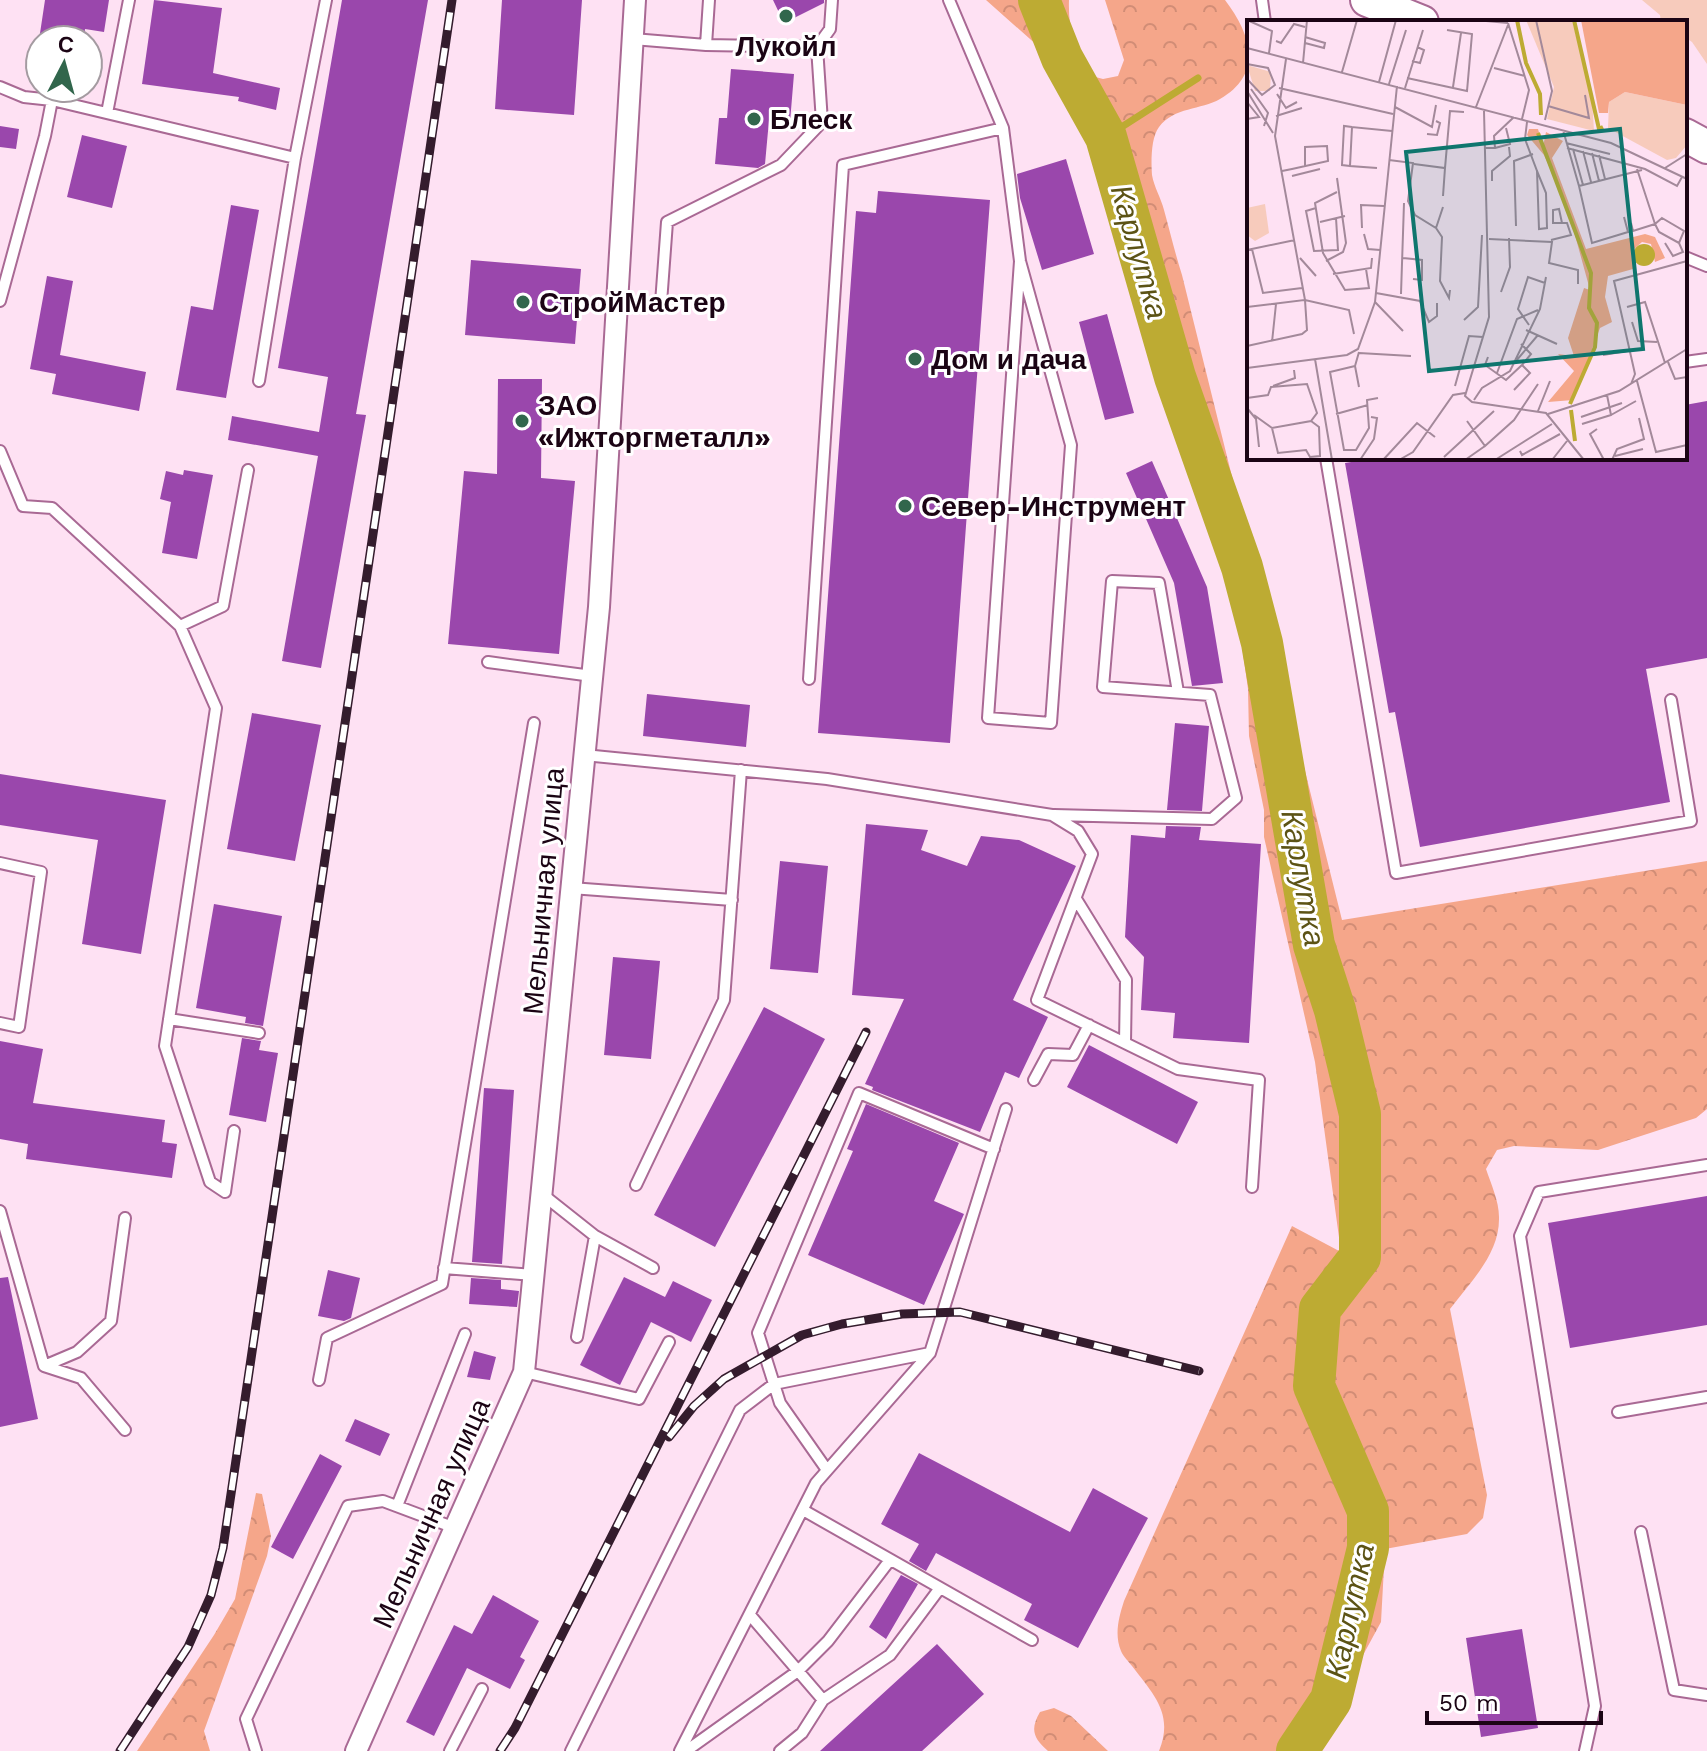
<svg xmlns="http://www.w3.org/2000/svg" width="1707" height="1751" font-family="'Work Sans',sans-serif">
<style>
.green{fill:#f7cbbc}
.forest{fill:url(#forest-crowns)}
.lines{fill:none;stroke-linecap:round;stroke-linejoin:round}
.stream{stroke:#bdab33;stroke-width:7}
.river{stroke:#bdab33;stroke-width:42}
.building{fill:#9a47ac}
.service-casing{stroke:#a96994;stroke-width:14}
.minor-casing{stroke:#a96994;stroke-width:24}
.primary-casing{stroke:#a96994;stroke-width:36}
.service{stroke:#fff;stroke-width:10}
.minor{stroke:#fff;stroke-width:20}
.primary{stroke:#fff;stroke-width:32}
.rail-casing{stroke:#341c2d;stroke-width:9}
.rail{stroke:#fff;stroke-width:6;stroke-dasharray:18;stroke-linecap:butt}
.poi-dot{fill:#31664c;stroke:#fff;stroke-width:3}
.labels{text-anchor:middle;stroke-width:6;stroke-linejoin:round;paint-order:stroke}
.poi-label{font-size:28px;font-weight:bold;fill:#1b0414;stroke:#fff;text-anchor:start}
.street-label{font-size:28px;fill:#1b0414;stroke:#fff}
.water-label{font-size:30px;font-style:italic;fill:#5c5315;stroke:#fff}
.inset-river{fill:none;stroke:#bdab33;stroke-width:4}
.inset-road{fill:none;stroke:#a3899a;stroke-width:2}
.view{fill:#0f766e;fill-opacity:0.15;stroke:#0f766e;stroke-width:4}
.inset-edge{fill:none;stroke:#1b0414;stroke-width:4}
</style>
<defs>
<pattern id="forest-crowns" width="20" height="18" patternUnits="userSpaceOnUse" patternTransform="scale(2)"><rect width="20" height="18" fill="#f5a68a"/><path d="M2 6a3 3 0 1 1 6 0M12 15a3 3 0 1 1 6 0" fill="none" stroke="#d18d76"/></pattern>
</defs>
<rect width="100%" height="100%" fill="#fee1f3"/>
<path class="green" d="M1642 0H1707V64L1692 42 1685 37V22H1661L1660 15Z"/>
<path class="forest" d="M986 0H1069C1068 27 1074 51 1088 75L1103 79 1118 76 1124 60 1105 0H1225C1250 33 1265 73 1220 99 1201 110 1174 107 1159 127 1151 137 1151 162 1152 175 1154 187 1161 198 1164 210 1170 232 1175 253 1182 275L1342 920 1707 861V1109L1696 1118 1598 1150 1514 1146 1497 1150 1486 1169C1491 1184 1499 1201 1499 1217 1500 1254 1471 1281 1450 1309L1487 1495 1483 1518 1467 1534 1385 1549 1381 1622 1311 1751H1159C1174 1714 1154 1695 1132 1666 1129 1662 1123 1656 1121 1651 1114 1634 1119 1617 1124 1601L1292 1226 1341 1252 1315 1062 1264 837V810L1249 736 1248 689 1231 567 1157 384 1090 143 1055 69 1039 47Z
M256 1493 262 1494 271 1536 267 1556 204 1731 210 1751H137L214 1635 235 1599Z
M1054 1708 1071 1716 1108 1751H1048C1033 1738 1030 1729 1040 1712Z"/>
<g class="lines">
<path class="stream" d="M1106 137 1198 78"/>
<path class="river" d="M1039 0 1062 58 1106 137 1175 377 1242 567 1262 643 1314 945 1335 1010 1360 1114V1257L1320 1309 1314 1386 1368 1511V1548L1331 1700 1297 1751"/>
</g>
<path class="building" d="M45 0H109L104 32 85 29 84 40H39Z
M154 0 222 8 213 73 280 88 276 110 238 101 239 97 142 84Z
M342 0H428L356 414 366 415 321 668 282 661 318 456 228 440 232 416 319 432 328 377 278 368Z
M502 0H582L574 115 495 109Z
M773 0H824V3L784 23Z
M731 69 794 74 790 122 769 120 765 164 758 168 715 164 719 118H727Z
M0 126 19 129 16 149 0 147Z
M82 135 127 146 112 208 67 197Z
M1066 159 1094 254 1042 270 1020 198 1017 174Z
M878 191 990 200 950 743 818 733 856 211 876 213Z
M231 205 259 210 226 398 176 390 191 306 213 310Z
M471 260 581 269 575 344 465 335Z
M47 276 73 281 60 355 146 372 139 411 52 394 56 374 30 369Z
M1107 314 1134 413 1105 420 1079 322Z
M498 379H542L541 478 575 481 559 654 448 644 464 471 497 474Z
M1707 401V658L1646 669 1670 802 1420 847 1395 712 1389 713 1345 463 1376 458H1685V405Z
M1152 461 1207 587 1223 683 1192 686 1174 583 1126 473Z
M184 470 213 475 197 559 162 553 171 502 160 499 166 471 183 475Z
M647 694 750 705 746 747 643 736Z
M252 713 321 725 295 861 227 849Z
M1175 723 1209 726 1202 811 1167 810Z
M0 774 166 800 141 954 82 944 98 840 0 825Z
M866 824 928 830 921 850 967 866 981 836 1019 840 1076 866 1013 1000 1048 1017 1019 1078 1005 1072 980 1132 872 1090 873 1087 865 1084 904 999 852 995Z
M1166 826 1201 827 1199 840 1261 844 1249 1043 1173 1038 1175 1013 1141 1010 1144 957 1125 937 1131 835 1165 838Z
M780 861 828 866 818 973 770 969Z
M214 904 282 916 263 1026 245 1023 246 1017 196 1008Z
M613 957 660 961 651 1059 604 1055Z
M764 1007 825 1039 715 1247 654 1215Z
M242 1038 261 1041 259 1050 278 1053 266 1122 229 1115Z
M0 1041 43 1049 33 1103 165 1120 162 1142 177 1144 172 1178 26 1159 28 1144 0 1139Z
M1089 1045 1198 1102 1177 1144 1067 1087Z
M484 1088 514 1090 502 1264 472 1262Z
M866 1104 959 1143 934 1201 964 1214 924 1305 808 1255 853 1151 847 1149Z
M1707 1196V1325L1570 1348 1548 1223Z
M328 1270 360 1278 351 1318 344 1321 318 1316Z
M8 1277 38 1419 0 1427V1278Z
M624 1277 665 1297 673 1281 712 1300 691 1342 651 1322 620 1385 580 1365Z
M471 1278 501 1280V1289L519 1291 517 1307 469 1304Z
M474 1351 496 1357 490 1380 467 1377Z
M355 1419 390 1434 380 1456 345 1441Z
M919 1453 1070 1532 1093 1488 1148 1518 1078 1648 1024 1620 1032 1604 936 1553 926 1571 909 1561 919 1544 881 1524Z
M320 1454 342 1466 293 1559 271 1547Z
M901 1575 918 1584 886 1639 869 1627Z
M493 1595 539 1621 520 1657 525 1660 510 1689 467 1668 434 1736 406 1722 454 1625 472 1634Z
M1522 1629 1538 1728 1481 1737 1466 1638Z
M937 1644 984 1694 922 1751H820Z"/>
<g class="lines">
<defs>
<path id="service" d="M949 0 1003 128 1020 261 1071 445 1051 723 988 718 1020 261
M1262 0 1265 22
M633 39 706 45 709 0
M706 45 817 47 830 29 832 0
M0 87 24 97 52 100 45 136 0 301
M52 100 295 158 326 0
M107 113 129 0
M1685 257 1707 266
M661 303 667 222 781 165 822 122 817 47
M1685 362 1707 359
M259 381 295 158
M0 451 23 506 52 508 180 626 223 606 248 470
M1326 458 1396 873 1691 821 1671 700
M180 626 216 708 165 1046 210 1182 225 1192 234 1131
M488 662 592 676
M809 679 843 165 1003 128
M584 755 827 779 1052 815 1078 831 1092 854 1037 1000 1178 1069 1259 1080 1252 1187
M1054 815 1212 819 1236 798 1210 695 1103 687 1112 581 1159 583 1178 692
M0 863 41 872 19 1027 0 1023
M571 888 732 900
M1076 899 1126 980 1125 1043
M169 1019 259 1033
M1034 1080 1048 1054 1073 1055 1089 1025
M636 1185 724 1000 741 770
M542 1194 595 1236 577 1337
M0 1211 44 1366 77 1352 111 1321 125 1218
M595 1236 653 1268
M444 1268 534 1275
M44 1366 81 1378 125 1430
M524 1372 639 1399 669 1342
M319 1380 327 1338 442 1284 534 723
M1618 1412 1707 1397
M827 1470 780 1403 758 1333 859 1093 994 1149
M397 1506 465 1334
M803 1510 1032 1640
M1641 1532 1674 1690 1707 1695
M750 1615 823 1700 802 1733 780 1751
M823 1700 890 1655 940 1588
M256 1751 246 1719 348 1506 383 1501 455 1528
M450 1751 482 1689
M571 1751 740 1410 774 1384 930 1353
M680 1751 816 1483 930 1353 1006 1109
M686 1751 798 1671 828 1641 890 1560
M1585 1751 1595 1706 1520 1236 1539 1192 1707 1165"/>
<path id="minor" d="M356 1751 524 1372 599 607 635 0"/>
<path id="primary" d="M1367 0 1422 22
M1685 135 1707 147"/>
</defs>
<use href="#service" class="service-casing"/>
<use href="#minor" class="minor-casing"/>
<use href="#primary" class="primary-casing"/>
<use href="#service" class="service"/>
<use href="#minor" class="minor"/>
<use href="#primary" class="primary"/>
<defs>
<path id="rail" d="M669 1437 694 1406 724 1379 802 1335 842 1324 902 1314 960 1312 1199 1371
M120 1751 188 1647 211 1595 223 1548 452 0
M500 1751 515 1728 866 1032"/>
</defs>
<use href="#rail" class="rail-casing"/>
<use href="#rail" class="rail"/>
</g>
<g class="poi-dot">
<circle cx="786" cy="16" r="8"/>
<circle cx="754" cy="119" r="8"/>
<circle cx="523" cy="302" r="8"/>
<circle cx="915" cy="359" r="8"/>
<circle cx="522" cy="421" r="8"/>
<circle cx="905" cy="506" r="8"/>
</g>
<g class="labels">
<g class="poi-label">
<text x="786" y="56" text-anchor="middle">Лукойл</text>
<text x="770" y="129">Блеск</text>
<text x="539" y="312">СтройМастер</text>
<text x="931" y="369">Дом и дача</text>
<text x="538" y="415">ЗАО<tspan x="538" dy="32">«Ижторгметалл»</tspan></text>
<text x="921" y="516">Север-Инструмент</text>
</g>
<g class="street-label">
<text transform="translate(543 891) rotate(-85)" y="10">Мельничная улица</text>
<text transform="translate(431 1513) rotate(-66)" y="10">Мельничная улица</text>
</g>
<g class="water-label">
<text transform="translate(1139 252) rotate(74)" y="10">Карлутка</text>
<text transform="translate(1303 878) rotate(80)" y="10">Карлутка</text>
<text transform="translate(1350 1611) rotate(-78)" y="10">Карлутка</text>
</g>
</g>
<g transform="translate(1247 20)">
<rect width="440" height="440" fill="#fee1f3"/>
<path d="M279 0H325L345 79 347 111 300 99 307 67ZM0 45 24 52 23 71H8ZM378 72 440 85V125L429 138 420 140 361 108 362 82Z" fill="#f7cbbc"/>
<path d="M334 0H440V85L378 72 362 82 361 93H352ZM282 109H291L296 127 299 112 316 121 305 138 339 229 398 214 408 217 418 238 408 242 404 224 395 222 387 229 386 249 361 256 358 277 365 302 353 308 326 380 301 382 327 351 311 334 327 336 321 318 337 268 343 270 320 186 297 135 280 115Z" fill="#f5a68a"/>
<path d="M18 184 22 213 8 221 0 215V188Z" fill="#f7cbbc"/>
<path d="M386 235a11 11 0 1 1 22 0a11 11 0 1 1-22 0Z" fill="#bdab33"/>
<path class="inset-river" d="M270 0 279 43 293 74 294 95M327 0 352 109 356 107M291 113 344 253 342 288 350 303 348 327 323 384M324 390 328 421"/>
<path class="inset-road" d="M0 0 25 11 22 33M228 0 261 3M289 0 305 71 298 100M261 3 282 70 275 99M29 21 34 23 47 4 58 7M58 23 77 28 78 23 58 17M0 28 364 123 440 159M165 41 173 43 177 30 170 27M56 43 60 0M0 44 21 48 28 65 15 75 0 59M247 48 278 56M95 52 110 0M160 58 220 71 225 14 200 10M132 62 149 0M142 64 159 10M206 67 214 13M32 68 146 94M158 68 176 10M4 69 21 93 17 106M0 71 26 113M30 74 39 88 50 82M0 82 12 97 0 99M301 86 342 98 338 75M148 87 185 107 189 85M229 87 261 5M237 91 242 297 218 376 225 382 299 393 337 440M29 96 55 88M280 102 278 119 290 151 292 209 300 208 299 173 290 151M316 110 332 166 395 150M180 114 190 115 193 103 189 101M319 123 363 134M238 128H248L247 116 267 97M248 128 263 124 259 108M320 128 398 149 430 166 435 157M326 129 336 165M336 131 344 162M345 133 352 161M352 135 358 159M142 140 166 143 161 181 168 195 189 208 196 187M167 144 198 148 203 91 217 92M103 146 95 145 97 106 105 107M130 148 103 146 105 107 145 111M418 148 440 134M35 151 45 149 81 141 80 126 58 127V147M45 156 73 149M245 161V151L263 136 262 127M332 166 345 223 381 212 377 197M90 172 68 183 76 233 98 270 122 268 119 249M196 176 198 148M69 188 59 191 67 231 91 230 89 198M415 198 437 211 432 223 412 212 408 204ZM73 202 98 196M384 203 386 211 408 204 390 149M269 206 267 141 286 134M115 208 114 185 137 186M189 208 195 217 193 261 202 278 203 270M117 214 121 229 133 230M242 219 305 222 302 243 331 250V264M304 220 324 215 320 203H306V190L312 189 315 203M418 223 426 236 436 232 432 223M5 229 16 273 55 268M0 230 48 220M53 238 69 256M156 238 175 240V260L166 259M79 241 96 232 99 223 90 158M86 254 124 248 125 238M254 272 263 247 262 218M129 273 173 281 182 302 190 296V283M154 274 157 183M128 282 156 311M0 287 58 280 28 116 39 39M380 287 398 282 418 343M217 300 231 287 235 215M385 302 391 321 410 322M282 305 271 289 281 257 298 263M279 310 310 324M25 322 29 284M274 324 284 334 275 345M0 326 55 314 60 310 58 280 102 290 107 314M112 332 108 346 112 367M112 333 164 336M356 335 380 331M241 337 238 345 259 360 275 345 283 353 267 370M68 339 85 440M269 341 291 315M421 342 428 359 440 357M108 346 83 352 97 430H109L122 408 120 380 131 378M0 348 100 335 111 329 128 282 150 66M250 353 270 299 291 290M390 361 409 432 440 425M384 364 388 354 367 261 440 241M26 366 48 358 47 350M208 366 222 316 236 317M0 378 21 375 24 367 60 364 70 393 64 401 25 408 7 395M227 380 235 368 263 351 293 289 299 257M0 388 9 399 12 427M291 391 303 361M89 394 121 385M301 394 372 371 440 329M364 395 389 381M334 397 375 383M220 401 238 426 267 400 291 364M335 404 364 395 360 375M25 408 31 433 59 430 63 437 73 436 72 407 64 401M350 409 343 414 357 440M273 431 275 435 313 414M368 436 396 429M197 437 247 391M113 440 127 419 130 398 124 397M136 440 170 403 188 417M152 440 166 432 206 375 218 373M218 440 238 426M248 440 305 404M305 440 320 421M365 440 370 429 397 419 392 398"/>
<path class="view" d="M373 109 396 329 182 351 159 132Z"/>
<rect width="440" height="440" class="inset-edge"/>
</g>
<g transform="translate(64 64) rotate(6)"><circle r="38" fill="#ffffff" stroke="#a49ba1" stroke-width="2"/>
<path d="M0-6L14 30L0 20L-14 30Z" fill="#31664c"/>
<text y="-12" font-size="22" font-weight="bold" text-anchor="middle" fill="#1b0414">С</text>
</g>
<path d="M1427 1711v12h174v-12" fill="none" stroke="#1b0414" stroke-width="4"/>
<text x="1439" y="1711" font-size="24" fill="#1b0414" stroke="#ffffff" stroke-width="6" paint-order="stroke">50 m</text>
</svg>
